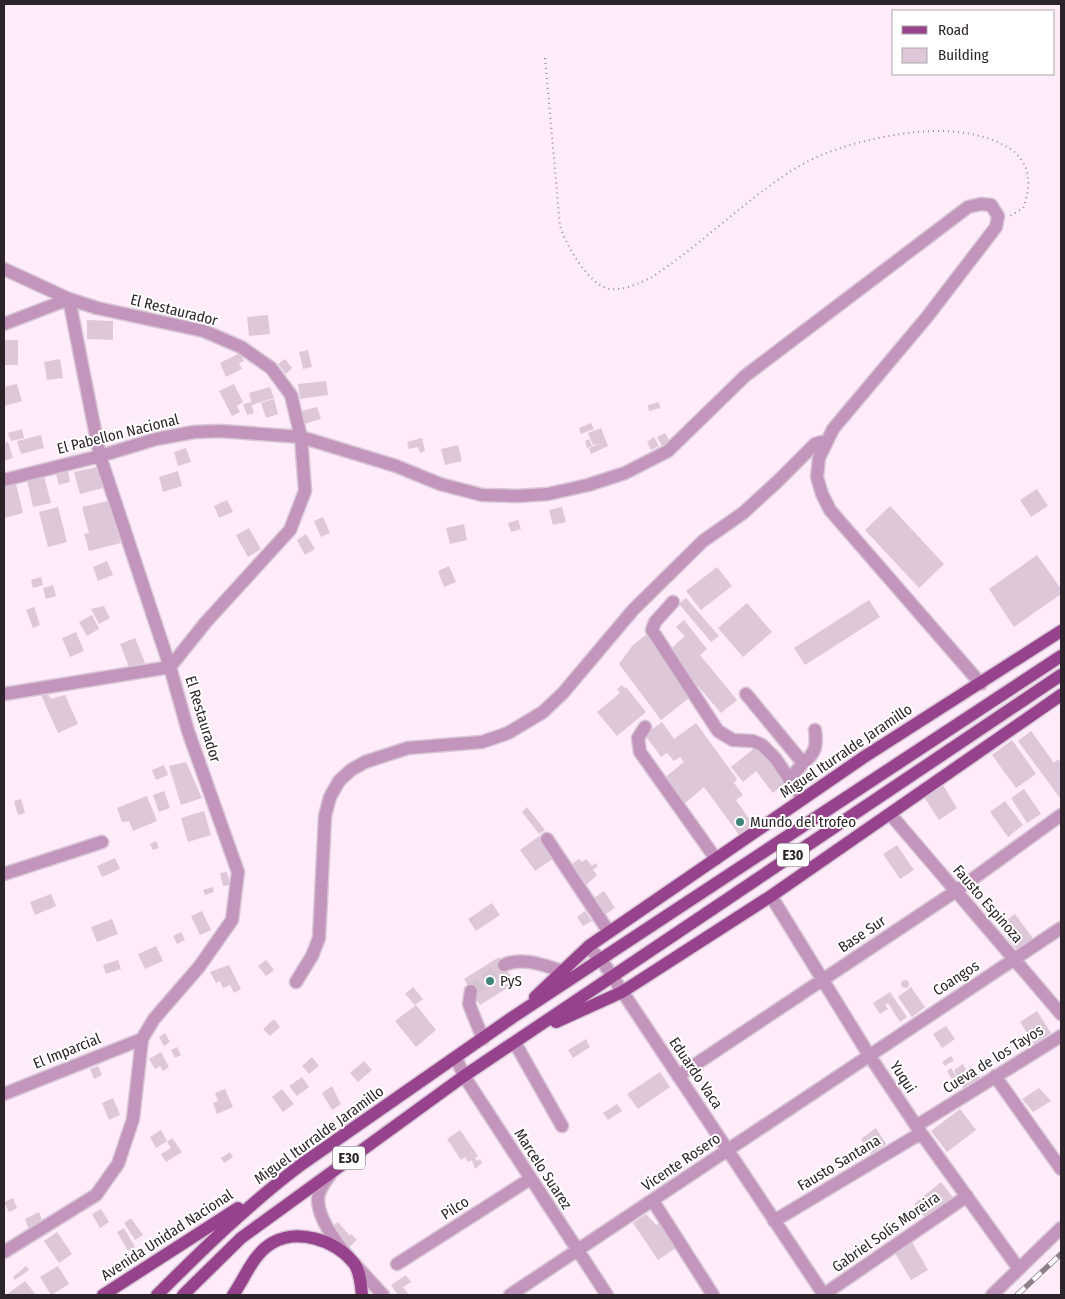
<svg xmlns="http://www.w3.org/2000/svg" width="1065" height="1299" font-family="'Fira Sans Condensed',sans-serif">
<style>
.building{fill:#ddc7d8}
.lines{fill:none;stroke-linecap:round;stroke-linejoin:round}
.minor-tunnel{stroke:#d4c4d0;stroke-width:12;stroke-dasharray:12 6;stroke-linecap:butt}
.minor-casing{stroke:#d8c8d5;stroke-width:15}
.major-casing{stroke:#d8c8d5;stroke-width:15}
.path{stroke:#988b95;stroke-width:2;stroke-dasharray:1 4;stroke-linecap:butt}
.minor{stroke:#c495bc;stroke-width:12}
.major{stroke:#97428c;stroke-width:12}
.rail-casing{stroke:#8c8089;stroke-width:5.5}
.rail{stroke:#fff;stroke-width:4;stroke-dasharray:11;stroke-linecap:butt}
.poi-dot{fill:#3f857a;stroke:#fff;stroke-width:2}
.labels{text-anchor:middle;stroke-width:4;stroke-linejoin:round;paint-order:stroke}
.shield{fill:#fff;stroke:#6b666a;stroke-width:1}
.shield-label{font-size:14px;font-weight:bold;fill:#2c242a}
.street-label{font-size:15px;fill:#2c242a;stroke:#fff}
.poi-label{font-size:15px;fill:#2c242a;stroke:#fff;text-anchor:start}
</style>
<rect width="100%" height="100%" fill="#feecfa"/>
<path class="building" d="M268 315 270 334 249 336 247 317Z
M87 320 113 321V340L87 339Z
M4 340H18V365H4Z
M308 350 312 367 303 369 299 352Z
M240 353 244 361 239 363 242 369 226 377 220 363Z
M60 359 63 378 47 380 44 362Z
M285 359 292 368 286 374 278 364Z
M326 381 328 395 300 399 298 384Z
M17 384 22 401 4 406V387Z
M234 384 243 402 237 406 240 412 232 416 219 391Z
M270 387 274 398 252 405 249 393Z
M274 399 278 414 266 418 261 403Z
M251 402 254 413 247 415 243 404Z
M659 402 660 408 649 411 648 405Z
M317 407 321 419 304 424 301 411Z
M591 423 594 429 581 434 579 428Z
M601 428 608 446 591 454 589 448 599 444 593 445 588 433Z
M22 429 24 438 11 441 8 433Z
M665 433 671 443 663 448 657 437Z
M41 435 44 448 21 454 17 441Z
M654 437 659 446 651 450 647 442Z
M422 438 425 451 420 453 418 447 409 449 407 442Z
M589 439 592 446 587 448 585 441Z
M8 442 13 458 4 461V443Z
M458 445 462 461 445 465 441 449Z
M186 448 191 462 178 466 174 452Z
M97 467 103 488 80 494 74 472Z
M68 471 70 482 59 485 56 474Z
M178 471 182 486 163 492 159 477Z
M44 476 51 503 33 507 27 480Z
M16 484 23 513 5 518 4 487Z
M1037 489 1048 506 1031 517 1020 500Z
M227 500 233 512 219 518 214 506Z
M108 501 121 543 89 551 84 534 89 533 82 507Z
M890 506 944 564 919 588 865 530Z
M58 507 67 542 48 547 39 512Z
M562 507 566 522 553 525 549 510Z
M323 517 330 533 321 537 314 521Z
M518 520 521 529 511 532 508 523Z
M464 524 467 540 450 544 446 528Z
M249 528 261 549 248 557 236 535Z
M306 534 315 549 305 555 297 540Z
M1037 555 1061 589V594L1014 627 989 589Z
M107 561 113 575 98 581 93 567Z
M449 566 456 582 444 587 438 571Z
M717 567 732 586 701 610 686 591Z
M41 577 43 585 33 588 31 580Z
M53 585 56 596 46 599 43 588Z
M686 598 719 636 711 642 679 604Z
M869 600 880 617 805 665 794 648Z
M747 603 772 632 743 657 718 628Z
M104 606 110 618 99 624 91 609Z
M34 607 40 625 33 628 26 610Z
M92 615 99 629 87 636 79 622Z
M684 620 707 649 700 655 737 700 721 713 668 651 685 636 676 627Z
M76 632 84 651 70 657 62 638Z
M647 634 693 695 661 720 619 664 632 646Z
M135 638 145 663 129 667 120 644Z
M622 685 624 688 626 687 646 712 617 736 597 712 620 693 617 689Z
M48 694 51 699 65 695 78 724 58 733 41 695Z
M662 722 674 739 696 723 737 779 734 783 743 795 736 800 754 826 740 836 704 787 683 805 663 779 684 762 680 757 674 761 667 753 661 757 645 735Z
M1031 731 1054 763 1058 759 1061 763 1060 798 1018 741Z
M1012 740 1036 774 1016 788 992 755Z
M757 746 786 782 773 793 756 771 743 782 731 767Z
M186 762 202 798 181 805 169 766Z
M164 765 168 775 156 780 152 770Z
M943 785 957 808 939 820 924 797Z
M1024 789 1041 814 1027 823 1011 798Z
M164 791 170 808 159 812 153 795Z
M147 796 157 821 133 831 129 821 122 822 117 808Z
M21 799 25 813 18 815 14 801Z
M1005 801 1023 825 1008 837 990 812Z
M527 807 545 830 539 834 522 812Z
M204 811 211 835 188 842 181 818Z
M539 836 554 858 535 871 520 850Z
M156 841 159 848 153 850 150 844Z
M897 845 914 870 900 879 883 854Z
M115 858 120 869 102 877 97 866Z
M579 859 582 862 586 859 592 866 595 863 598 866 593 870 597 875 584 887 571 872 575 869 571 865Z
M227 872 230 885 223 886 220 873Z
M213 887 214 892 205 895 203 890Z
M604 891 615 908 603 916 591 900Z
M51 894 56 906 35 915 30 902Z
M492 903 500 915 476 931 468 919Z
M202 911 211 930 200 935 191 916Z
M585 911 592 921 583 926 577 917Z
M1015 914 1035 941 1019 953 999 926Z
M112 919 118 934 97 942 91 927Z
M181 932 185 940 177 944 173 936Z
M156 946 163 961 145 969 138 954Z
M499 957 515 983 480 1005 464 979Z
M118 960 121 969 106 974 103 965Z
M266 960 274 970 266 976 258 966Z
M229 965 241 989 234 993 230 985 223 988 220 981 216 983 210 972Z
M901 984a4 4 0 1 1 8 0a4 4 0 1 1-8 0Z
M413 987 423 999 415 1005 405 994Z
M911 987 925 1007 912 1017 898 997Z
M890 992 907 1017 900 1022 888 1003 885 1005 888 1009 880 1014 873 1003Z
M416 1005 436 1030 416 1047 395 1021Z
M1037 1011 1051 1033 1034 1044 1020 1022Z
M274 1019 280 1027 270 1036 263 1029Z
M946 1026 955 1039 942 1048 933 1034Z
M165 1033 170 1042 164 1046 159 1037Z
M586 1039 590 1047 573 1058 568 1050Z
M177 1047 181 1055 175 1058 171 1050Z
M161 1052 169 1067 163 1071 160 1066 155 1069 149 1059Z
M951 1056 954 1060 945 1066 942 1062Z
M312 1057 319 1066 309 1074 302 1066Z
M364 1061 372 1070 358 1082 350 1073Z
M963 1064 966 1070 971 1066 982 1081 965 1091 961 1084 956 1087 947 1071 951 1068 960 1083 954 1070Z
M98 1066 102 1075 94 1079 90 1069Z
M660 1072 670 1087 638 1109 627 1094Z
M302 1077 309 1087 297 1096 289 1086Z
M332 1086 341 1104 332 1110 322 1093Z
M1039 1088 1051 1101 1033 1112 1022 1099Z
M225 1089 233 1107 217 1114 213 1103 218 1101 215 1093Z
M282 1089 294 1104 283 1112 272 1097Z
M113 1098 120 1115 109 1120 102 1103Z
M617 1104 622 1111 608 1120 603 1113Z
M960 1109 976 1130 947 1152 931 1131Z
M876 1128 886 1144 871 1154 861 1139Z
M161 1130 167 1141 156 1148 150 1137Z
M460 1130 478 1156 475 1158 477 1161 480 1159 482 1163 475 1169 472 1160 468 1162 465 1157 461 1160 447 1139Z
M172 1138 182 1152 166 1162 161 1154 171 1148 167 1142Z
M230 1152 233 1157 224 1163 221 1158Z
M941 1182 955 1200 925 1218 914 1204Z
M13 1198 17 1208 9 1212 4 1202Z
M101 1209 109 1222 100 1228 92 1214Z
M39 1212 43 1223 29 1230 25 1219Z
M646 1214 656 1225 659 1223 676 1248 658 1260 633 1223Z
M131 1218 143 1235 135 1240 124 1223Z
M338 1222 350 1236 351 1234 357 1240 348 1248 330 1228Z
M124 1228 135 1247 128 1251 117 1232Z
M57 1232 72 1254 59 1263 44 1241Z
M912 1242 928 1270 911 1280 895 1253Z
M26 1266 29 1270 15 1280 13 1277Z
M58 1266 69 1284 51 1295 40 1277Z
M406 1275 411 1282 403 1287 409 1295H398L391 1285Z
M25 1281 36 1295H6Z"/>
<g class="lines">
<path class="minor-tunnel" d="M471 991 504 965"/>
<defs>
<path id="minor" d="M4 269 69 299 100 456 170 667 188 731 238 872 232 920 199 967 154 1019 142 1039 133 1119 118 1164 96 1195 4 1252
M4 324 69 299 97 308 204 331 241 347 271 368 291 395 301 437 305 491 290 530 206 622 170 667
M4 480 100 456 156 439 194 432 221 431 301 437 396 466 440 484 482 495 517 496 548 494 588 485 625 473 668 451 745 376 968 207 981 204 991 205 998 216 996 227 927 317 833 429 819 458 817 477 822 494 830 510 981 684
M673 602 655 622 652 630 718 731 733 740 753 741 762 745 775 758 803 799
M4 694 170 667
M746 694 803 763 789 780
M645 727 638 738 640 752 716 859
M803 763C816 753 817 745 815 730
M891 815 1061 1014
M547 839 609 932
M4 874 102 842
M771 896 869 1055 921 1133 1019 1269
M588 947 602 961 824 1295
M504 965C522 956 545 966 563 971
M296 982 312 956 319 938 325 816 330 797 339 781 351 770 365 762 408 748 482 742 508 733 543 712 563 693 633 610 703 541 743 513 778 481 815 444 821 442 826 444
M471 991 469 1004 483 1039
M515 1043 562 1126
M456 1058 464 1076 607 1295
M678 1076 956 891 1061 815
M995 1076 1061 1169
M4 1094 142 1039
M916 1126 1061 1036
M330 1175C325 1182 318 1190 318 1199 318 1231 363 1272 383 1295
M653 1201 713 1295
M774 1221 921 1133
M397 1264 530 1179
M510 1295 1061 928
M823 1295 967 1196
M992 1295 1061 1228"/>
<path id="major" d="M535 997 589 946 864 757 1061 631
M556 1022 622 992 771 896 1061 695
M103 1295 238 1208
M157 1295C203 1249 250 1203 302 1164L513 1017 1061 656
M183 1295 241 1238 464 1076 1061 675
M233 1295C245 1278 253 1254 272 1243 298 1228 334 1240 353 1262 360 1270 361 1285 362 1295"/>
</defs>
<use href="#minor" class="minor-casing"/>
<use href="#major" class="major-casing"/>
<path class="path" d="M545 58 560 226C566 245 589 286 610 289 623 291 640 283 652 277 699 246 740 205 788 173 825 148 873 137 917 132 948 129 982 132 1009 148 1031 162 1032 186 1023 208L1010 216"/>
<use href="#minor" class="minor"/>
<use href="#major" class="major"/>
<defs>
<path id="rail" d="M1017 1295 1061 1254"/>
</defs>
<use href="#rail" class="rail-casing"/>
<use href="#rail" class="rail"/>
</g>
<g class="poi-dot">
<circle cx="740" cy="822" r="5"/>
<circle cx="490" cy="981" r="5"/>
</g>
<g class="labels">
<g class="shield">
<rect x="777" y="843.5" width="32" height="23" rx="4"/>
<rect x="333" y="1146.5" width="32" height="23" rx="4"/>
</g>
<g class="shield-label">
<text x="793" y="860">E30</text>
<text x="349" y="1163">E30</text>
</g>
<g class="street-label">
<text transform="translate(174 310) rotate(14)" y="5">El Restaurador</text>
<text transform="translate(118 434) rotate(-14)" y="5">El Pabellon Nacional</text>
<text transform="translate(203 719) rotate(73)" y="5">El Restaurador</text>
<text transform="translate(846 751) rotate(-34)" y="5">Miguel Iturralde Jaramillo</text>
<text transform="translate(988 904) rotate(49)" y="5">Fausto Espinoza</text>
<text transform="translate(862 934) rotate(-34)" y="5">Base Sur</text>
<text transform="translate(956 978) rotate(-33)" y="5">Coangos</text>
<text transform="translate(67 1051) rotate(-22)" y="5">El Imparcial</text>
<text transform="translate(993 1059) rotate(-32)" y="5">Cueva de los Tayos</text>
<text transform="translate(696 1073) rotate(56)" y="5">Eduardo Vaca</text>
<text transform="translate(903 1077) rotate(57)" y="5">Yuqui</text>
<text transform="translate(319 1135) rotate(-36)" y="5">Miguel Iturralde Jaramillo</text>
<text transform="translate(681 1162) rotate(-34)" y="5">Vicente Rosero</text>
<text transform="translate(839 1163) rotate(-31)" y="5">Fausto Santana</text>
<text transform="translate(543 1169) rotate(57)" y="5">Marcelo Suarez</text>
<text transform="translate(455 1208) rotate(-33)" y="5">Pilco</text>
<text transform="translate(886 1232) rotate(-35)" y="5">Gabriel Solís Moreira</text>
<text transform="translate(167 1235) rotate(-33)" y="5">Avenida Unidad Nacional</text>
</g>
<g class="poi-label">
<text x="750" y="827">Mundo del trofeo</text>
<text x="500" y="986">PyS</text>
</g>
</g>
<rect width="1065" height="1299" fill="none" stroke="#2c242a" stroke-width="10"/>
<rect x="892" y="10" width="162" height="65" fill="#ffffff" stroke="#aba7aa"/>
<rect x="902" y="26" width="25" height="8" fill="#97428c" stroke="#aba7aa"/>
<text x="938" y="35" font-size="15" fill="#2c242a">Road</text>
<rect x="902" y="48" width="25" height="15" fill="#ddc7d8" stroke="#aba7aa"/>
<text x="938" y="60" font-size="15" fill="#2c242a">Building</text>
</svg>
